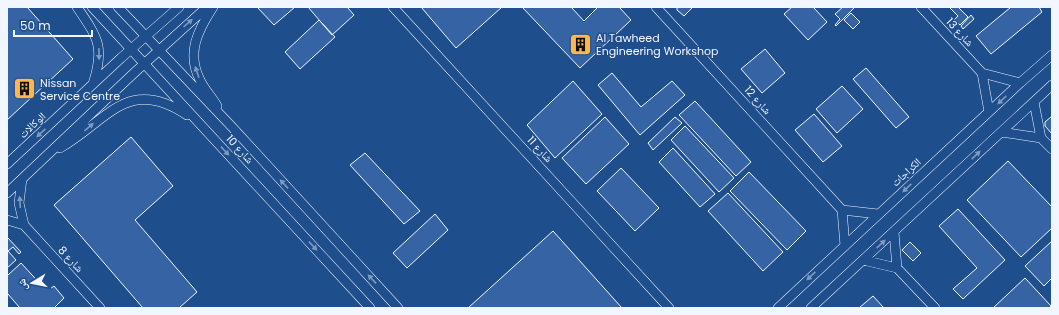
<svg xmlns="http://www.w3.org/2000/svg" width="1059" height="315" font-family="Poppins,'Noto Naskh Arabic',sans-serif">
<style>
.building{fill:#3563a3;stroke:#f2f6ff}
.lines{fill:none;stroke-linecap:round;stroke-linejoin:round}
.street-casing{stroke:#f2f6ff;stroke-width:10}
.street{stroke:#1f4e8c;stroke-width:9}
.oneway{fill:#7e9ac0}
.labels{text-anchor:middle;stroke-width:3;stroke-linejoin:round;paint-order:stroke}
.street-label{font-size:11px;fill:#f2f6ff;stroke:#1f4e8c}
.poi-label{font-size:11px;fill:#f2f6ff;stroke:#1f4e8c;text-anchor:start}
</style>
<rect width="100%" height="100%" fill="#1f4e8c"/>
<path class="building" d="M7 7H27L73 59 7 120Z
M257 7H295L274 25Z
M308 7H347L354 15 332 35Z
M421 7H502L456 48Z
M522 7H571L584 21 598 7H619L631 20 580 68Z
M677 7H693L684 16 677 10Z
M792 7H813L827 22 808 40 784 14Z
M843 7H855L836 26 835 25 840 19 835 14Z
M949 7H958L968 17 960 25 954 20 958 16Z
M1011 7H1039L1042 12 991 54 976 36Z
M851 13 860 22 853 29 844 20Z
M971 15 974 19 963 29 961 26Z
M319 20 335 37 300 69 285 52Z
M765 49 785 73 762 93 741 69Z
M866 68 909 117 896 128 853 79Z
M612 73 641 107 672 81 685 95 640 135 598 85Z
M573 81 602 114 555 158 527 125Z
M842 86 863 109 837 133 816 109Z
M695 101 751 162 736 176 679 115Z
M814 114 842 146 823 162 795 130Z
M1052 116V134L1045 126V122Z
M605 117 629 144 586 184 562 158Z
M675 117 682 123 653 150 648 143Z
M685 126 734 178 719 192 671 140Z
M131 137 173 186 135 220 197 292 179 308H143L54 205Z
M673 148 715 194 700 207 659 162Z
M365 153 420 211 404 224 350 165Z
M1008 161 1052 207V228L1021 257 967 200Z
M621 168 659 208 635 231 597 191Z
M749 172 806 231 787 250 730 191Z
M728 193 783 252 763 271 708 211Z
M958 209 1005 260 963 299 953 289 977 268 939 226Z
M435 214 448 230 407 268 393 253Z
M553 231 622 308H468Z
M7 237 21 252 19 254 13 247 8 251 16 260 7 268Z
M1052 241V278L1044 286 1025 266Z
M910 242 921 253 913 261 902 250Z
M21 263 44 288 47 285 50 289 54 286 64 298 54 308H20L7 293V276Z
M1025 278 1051 306 1049 308H993Z
M873 296 884 308H859Z"/>
<g class="lines">
<defs>
<path id="street" d="M77 7C98 38 105 47 93 84
M92 7 370 308
M118 7 233 128 398 308
M213 7C198 30 186 53 200 80 204 89 212 97 217 106
M393 7 669 308
M656 7 842 210 845 246
M921 7 982 73 1020 83
M982 73 989 112
M1034 102 1041 138 1052 149
M1001 132 1041 138
M60 148C107 121 128 75 187 115
M7 164 121 58 179 7
M22 179 19 203 24 225
M7 193 134 73 207 7
M842 210 878 214
M7 220 24 225 100 308
M894 232 897 268
M863 260 897 268 935 308
M778 308 1020 83 1052 55
M811 308 1052 85"/>
</defs>
<use href="#street" class="street-casing"/>
<use href="#street" class="street"/>
</g>
<defs><path id="oneway-solid" d="M-6-.8H1V-3.2L6.5 0L1 3.2V.8H-6Z"/></defs>
<g class="oneway">
<use href="#oneway-solid" transform="translate(188 23) rotate(-42)"/>
<use href="#oneway-solid" transform="translate(99 54) rotate(89)"/>
<use href="#oneway-solid" transform="translate(197 72) rotate(-109)"/>
<use href="#oneway-solid" transform="translate(1002 100) rotate(137)"/>
<use href="#oneway-solid" transform="translate(89 127) rotate(-40)"/>
<use href="#oneway-solid" transform="translate(41 133) rotate(137)"/>
<use href="#oneway-solid" transform="translate(225 151) rotate(47)"/>
<use href="#oneway-solid" transform="translate(976 155) rotate(-43)"/>
<use href="#oneway-solid" transform="translate(284 184) rotate(-133)"/>
<use href="#oneway-solid" transform="translate(907 188) rotate(137)"/>
<use href="#oneway-solid" transform="translate(20 202) rotate(-93)"/>
<use href="#oneway-solid" transform="translate(881 244) rotate(-43)"/>
<use href="#oneway-solid" transform="translate(313 246) rotate(47)"/>
<use href="#oneway-solid" transform="translate(811 276) rotate(137)"/>
<use href="#oneway-solid" transform="translate(372 279) rotate(-133)"/>
</g>
<defs>
<symbol id="building-square" viewBox="-11 -11 22 22"><rect x="-9" y="-9" width="18" height="18" rx="4" fill="#ffb74d" stroke="#1f4e8c"/><path d="M-4-6H4V6H1V3H-1V6H-4ZM-2.5-4.3h1.7v1.8h-1.7ZM.8-4.3h1.7v1.8H.8ZM-2.5-1h1.7V.8h-1.7ZM.8-1h1.7V.8H.8Z" fill="#111"/></symbol>
</defs>
<g fill-rule="evenodd">
<use href="#building-square" x="568" y="32" width="25" height="25"/>
<use href="#building-square" x="12" y="76" width="25" height="25"/>
</g>
<g class="labels">
<g class="street-label">
<text transform="translate(960 32) rotate(47)" y="4">شارع 13</text>
<text transform="translate(758 100) rotate(48)" y="4">شارع 12</text>
<text transform="translate(32 125) rotate(-43)" y="4">الوكالات</text>
<text transform="translate(240 149) rotate(47)" y="4">شارع 10</text>
<text transform="translate(540 149) rotate(47)" y="4">شارع 11</text>
<text transform="translate(906 172) rotate(-43)" y="4">الكراجات</text>
<text transform="translate(71 259) rotate(47)" y="4">شارع 8</text>
</g>
<g class="poi-label">
<text x="596" y="42">Al Tawheed<tspan x="596" dy="13">Engineering Workshop</tspan></text>
<text x="40" y="87">Nissan<tspan x="40" dy="13">Service Centre</tspan></text>
</g>
</g>
<rect width="1059" height="315" fill="none" stroke="#f2f6ff" stroke-width="16"/>
<g transform="translate(32 283) rotate(260)" stroke="#1f4e8c" stroke-width="3" paint-order="stroke">
<path d="M0-3L7 15L0 10L-7 15Z" fill="#f2f6ff"/>
<text y="-6" font-size="11" font-weight="bold" text-anchor="middle" fill="#f2f6ff">ش</text>
</g>
<path d="M14 30v6h78v-6" fill="none" stroke="#f2f6ff" stroke-width="2"/>
<text x="20" y="30" font-size="12" fill="#f2f6ff" stroke="#1f4e8c" stroke-width="3" paint-order="stroke">50 m</text>
</svg>
